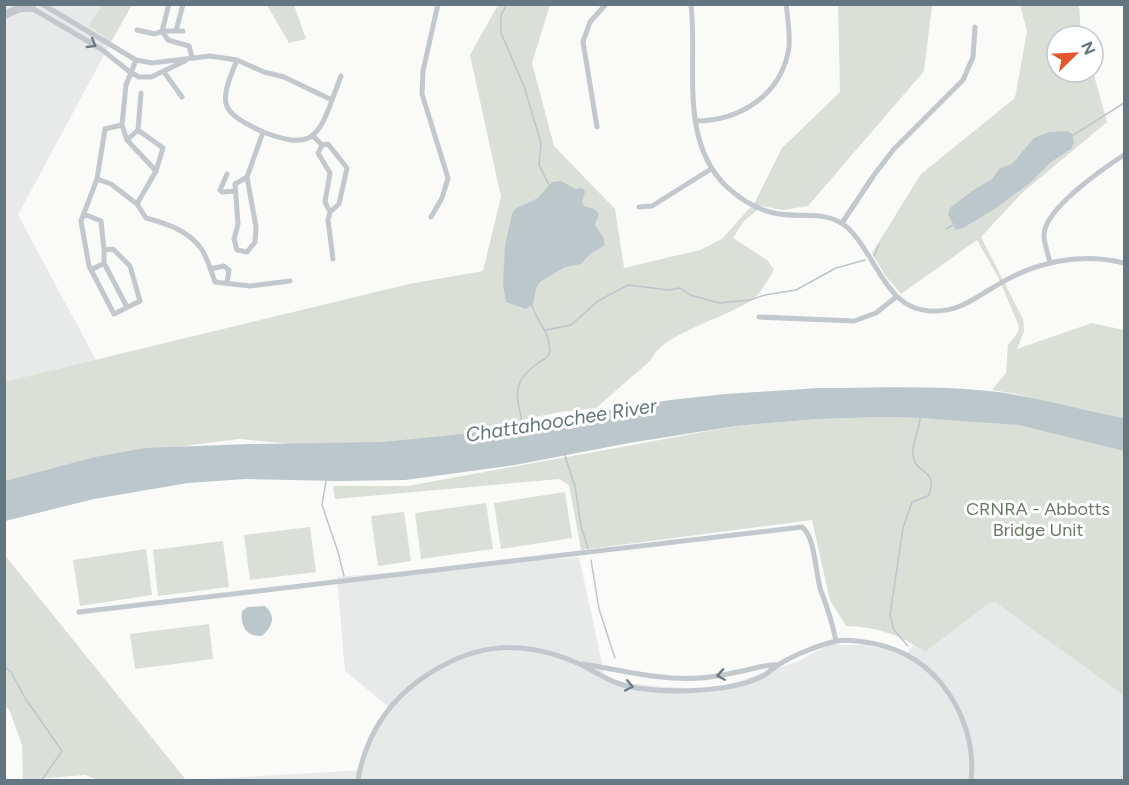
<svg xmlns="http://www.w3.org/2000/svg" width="1129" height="785" font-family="Figtree,sans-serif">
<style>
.built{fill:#e8e9e9}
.green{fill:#dadfd7}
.water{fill:#bbc7cb}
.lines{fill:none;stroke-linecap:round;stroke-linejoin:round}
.stream{stroke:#bbc7cb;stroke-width:1.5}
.minor{stroke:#c3c8cc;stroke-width:5}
.trunk{stroke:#c3c9ce;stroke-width:8}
.oneway{stroke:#6a7a87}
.labels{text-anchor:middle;stroke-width:6;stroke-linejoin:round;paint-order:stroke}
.park-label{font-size:18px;fill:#687a64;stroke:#fff}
.water-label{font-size:20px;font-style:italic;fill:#60757c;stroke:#fff}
</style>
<rect width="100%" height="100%" fill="#fafaf8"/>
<path class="built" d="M4 5H103L90 25 111 42 18 215 96 360 5 382Z
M579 557 605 677 625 683 668 687 704 689 733 683 799 661 831 643 840 645H864L907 653 964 575 1124 687V780H193L363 770 372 730 390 708 345 671 337 577Z"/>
<path class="green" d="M103 4 132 5 111 42 89 25Z
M267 5H294L306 39 289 43Z
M498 5H550L532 63 554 146 615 209 624 268 700 250 722 239 755 202 782 148 840 92 838 5H932L924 71 808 206 783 210 762 206 744 221 733 238 767 260 774 270C768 279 761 294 752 300 728 317 661 334 651 360L596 408 560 412 526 419 502 429 456 443 315 446 239 439 161 449 5 488 4 382 409 284 483 271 501 197 470 55Z
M1020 5H1079L1081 36H1057V72H1093L1107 122 1023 192 981 237 1023 319 1024 331 1017 349 1092 323 1124 330V423L1016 394 992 390 1006 373 1008 345 1018 332 1019 326 998 277 977 240 901 294 885 275 872 253 921 174 1015 98 1027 31Z
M885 417 951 419 1018 425 1124 451V695L995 602 988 604 925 652C902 635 874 626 846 626L830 600 812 520 581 550 569 485 559 479 335 499 333 486H408L736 426 818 419Z
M565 492 572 538 501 549 494 503Z
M486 503 493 549 421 559 415 513Z
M404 512 411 561 378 566 371 516Z
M310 527 316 572 250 580 244 535Z
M223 541 229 587 158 596 153 550Z
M146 549 152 595 80 606 73 560Z
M4 554 186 780H99L85 775 23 780 22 745 9 709 5 706Z
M209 624 213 659 135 669 130 634Z"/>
<path class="water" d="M1067 131 1072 134 1074 142 1071 149 1051 162 1030 183 996 208 963 228 956 230 948 214 950 208 972 191 992 179 999 169 1012 164 1034 138 1049 132Z
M561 181 575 189 582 188 585 192 582 202 584 206 594 209 599 214 595 225C599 233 606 237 604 246L590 254 581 264 565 267 540 282 536 288 533 304 526 309 506 302 503 285 505 246 512 214 515 209 538 198 552 182Z
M819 388C876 388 933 385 989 391 1035 396 1080 410 1124 418V451L1018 425 920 418 885 417 818 419 736 426 629 443 515 465 405 480 338 481 245 479 188 483 94 499 5 521V481L95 457 145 448 248 444 383 442 482 432 670 400 726 394Z
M265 606C277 617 272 627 262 636 246 637 240 626 242 611L248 607Z"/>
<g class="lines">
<path class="stream" d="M507 4 501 15V33L524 86 541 143 539 165 549 185
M1072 136 1124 103
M946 229 953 225
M874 256 879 245
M546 330 571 325 598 301 628 285 669 290 680 288 690 295 719 303 750 300 765 295 796 290 836 268 865 260
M523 425C517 398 510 382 537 364 543 359 548 359 550 351 549 327 535 322 532 304
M564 453 575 486 581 526 588 548
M326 481 322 505 338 552 344 576
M591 560 599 609 615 658
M908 646 894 630 890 615 903 528 912 502 928 496C940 471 917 473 914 460 910 445 919 433 920 418
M4 666 11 672 25 698 62 751 42 780"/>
<path class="minor" d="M42 4 136 60 152 63 210 56 237 60C219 104 218 111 263 132L247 177 235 184 238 224 234 239 237 250 247 252 255 242 256 227 247 177
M169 4 162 31 168 40 189 46 192 57
M691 4C698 65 678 140 727 187 740 199 756 209 774 213 799 219 827 209 848 228 878 256 885 313 936 311 959 311 975 298 994 287 1034 262 1079 252 1124 263
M30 7 101 49 130 72 139 77H151L185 61
M137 30 155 34 162 31H183
M176 31 183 4
M237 60 264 72 284 77 332 100C317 143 306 148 263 132
M164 72 182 97
M332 100 341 76
M695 121C740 121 782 95 789 47 790 33 788 18 786 4
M597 127 583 42 590 22 606 4
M138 130 141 93
M313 136 322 145 328 144 347 168 339 204 330 212 328 220 333 259
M127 140 138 130 163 148 156 171
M322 145 318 153 330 173 325 202 330 212
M227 174 220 190 222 192 235 191
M97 179 111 184 137 204 156 171 127 140 122 125
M137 204 146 218C165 223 187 230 200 247 207 256 211 271 215 282L250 286 290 281
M639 207 652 206 711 169
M84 214 101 221 104 250 113 249 130 266 140 301 114 314 89 266 81 221 97 179 105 129 122 125 126 85 136 60
M431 217 442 198 448 178 422 94 423 71 438 4
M842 223 874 175 894 149 963 80 973 57 975 27
M1050 262C1048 254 1044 244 1044 235 1044 209 1104 168 1124 155
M104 263 127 307
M210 269 224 266 229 270 227 283
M91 270 104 263V250
M759 317 854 321 876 313 896 297
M79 612 802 527C816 538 815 574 821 591 828 609 832 621 836 641
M583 664C622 670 660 681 700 678 717 677 734 673 751 669 761 667 768 664 778 665
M358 780C365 739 386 704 421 679 471 644 517 638 575 662 590 668 604 679 620 684 638 690 663 691 683 691 709 690 740 688 763 676 768 673 773 668 778 665 794 655 818 645 837 641 846 639 855 641 864 642 896 646 921 659 941 683 963 710 975 745 971 780"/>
<path class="trunk" d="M4 15 20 8H32"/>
</g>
<defs><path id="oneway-chevron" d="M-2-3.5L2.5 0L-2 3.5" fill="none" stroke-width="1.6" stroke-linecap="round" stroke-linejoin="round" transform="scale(1.5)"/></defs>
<g class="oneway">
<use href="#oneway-chevron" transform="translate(92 44) rotate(31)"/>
<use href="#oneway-chevron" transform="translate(721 675) rotate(171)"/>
<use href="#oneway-chevron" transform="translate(629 686) rotate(12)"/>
</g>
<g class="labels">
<g class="park-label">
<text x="1038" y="515">CRNRA - Abbotts<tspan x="1038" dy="21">Bridge Unit</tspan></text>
</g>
<g class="water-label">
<text transform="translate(561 420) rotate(-9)" y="7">Chattahoochee River</text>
</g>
</g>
<rect width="1129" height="785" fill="none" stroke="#657683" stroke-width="12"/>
<g transform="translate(1075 54) rotate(66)"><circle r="28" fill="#ffffff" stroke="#c1c8cd" stroke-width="1.5"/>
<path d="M0-4.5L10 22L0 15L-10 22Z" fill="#e4572e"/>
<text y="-9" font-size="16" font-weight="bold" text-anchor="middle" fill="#657683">N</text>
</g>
</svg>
